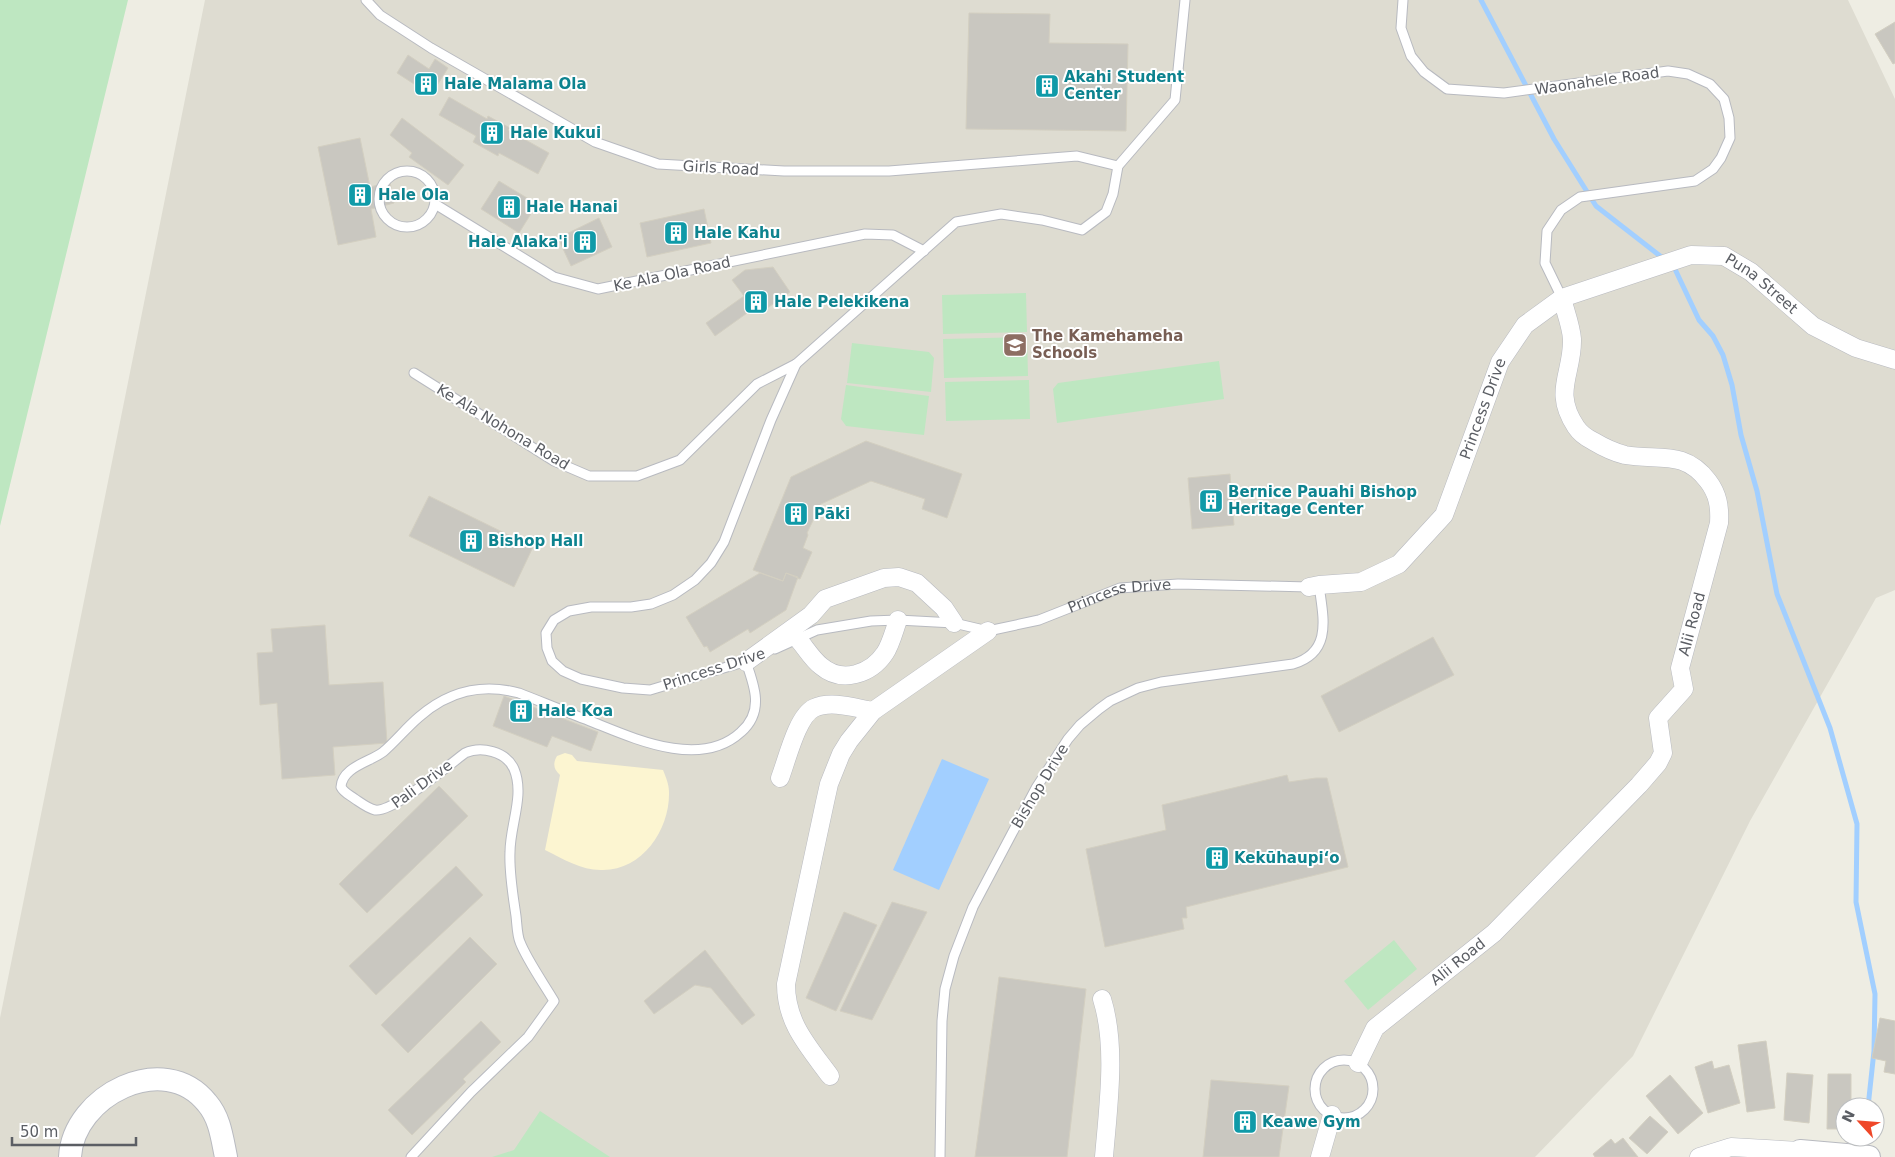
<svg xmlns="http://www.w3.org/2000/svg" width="1895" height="1157" font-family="'DejaVu Sans',sans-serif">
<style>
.education{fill:#dedcd1}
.green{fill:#bee7c1}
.sand{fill:#fcf5d1}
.water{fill:#a2cfff}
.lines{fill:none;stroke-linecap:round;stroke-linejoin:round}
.stream{stroke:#a2cfff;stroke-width:5}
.building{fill:#c9c7c0;stroke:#d3cfc1}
.service-casing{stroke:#b8bac0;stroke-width:11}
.minor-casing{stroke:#b8bac0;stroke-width:19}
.tertiary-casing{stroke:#b8bac0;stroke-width:24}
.service{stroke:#fff;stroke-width:9}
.minor{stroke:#fff;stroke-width:18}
.tertiary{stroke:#fff;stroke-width:22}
.labels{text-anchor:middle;stroke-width:4;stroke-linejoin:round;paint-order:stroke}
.culture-label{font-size:15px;font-weight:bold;fill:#0d838f;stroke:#fff;text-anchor:start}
.street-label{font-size:15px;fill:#5b5e64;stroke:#fff}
.education-label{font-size:15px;font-weight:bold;fill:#785e54;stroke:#fff;text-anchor:start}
</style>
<rect width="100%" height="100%" fill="#eeede3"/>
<path class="education" d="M205 0H1848L1895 99V590L1876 598 1750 821 1633 1056 1535 1157H0V1018Z"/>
<path class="green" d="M0 0H128L0 526Z
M1026 293 1027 332 943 334 942 295Z
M1027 337 1028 376 944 378 943 339Z
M852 343 929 352 934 358 931 392 847 383Z
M1219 361 1224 399 1057 423 1053 389 1058 383Z
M1029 380 1030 419 946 421 945 382Z
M846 385 929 396 924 435 846 426 841 419Z
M1394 940 1417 969 1368 1010 1344 981Z
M540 1111 610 1157H492L514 1150Z"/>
<path class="sand" d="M565 753 572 755 577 761 663 770C666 777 669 785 669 792 670 829 643 870 603 870 583 871 563 859 545 850L560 775C553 769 553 763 557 756Z"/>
<path class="water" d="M942 759 989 779 939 890 893 870Z"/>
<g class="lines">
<path class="stream" d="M1481 0 1554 139 1596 206 1664 259
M1671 264 1674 267 1699 320 1713 336 1723 355 1732 385 1741 435 1757 491 1777 594 1830 728 1857 824 1856 902 1875 994 1874 1051 1868 1107
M1864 1151 1865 1137"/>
</g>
<path class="building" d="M969 13 1050 14 1049 43 1128 44 1126 131 966 129Z
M1895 22V63L1893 64 1875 34Z
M408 55 429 69 435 59 448 68 431 95 397 73Z
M449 97 487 119 488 116 510 128 508 130 549 153 538 174 499 153 498 156 473 142 476 136 439 115Z
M402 118 464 165 448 185 409 157 412 153 390 135Z
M360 138 370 187 390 182 394 203 371 209 376 237 338 245 318 147Z
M499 181 537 204 519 233 481 209Z
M704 209 711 243 647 257 640 223Z
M599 218 612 247 571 266 558 238Z
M773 267 790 292 759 314 754 308 715 336 706 323 744 296 732 280 745 270Z
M866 441 962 474 947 518 922 509 925 499 871 481 821 504 807 533 808 535 803 548 812 552 800 579 786 573 783 581 753 570 791 477Z
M1230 474 1234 525 1192 529 1188 478Z
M429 496 533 547 514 587 409 536Z
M760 573 783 581 786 573 798 577 786 610 750 633 748 629 710 652 707 646 704 647 686 617Z
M325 625 329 685 383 682 387 743 333 747 335 775 282 779 277 703 260 705 257 653 273 652 271 629Z
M1433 637 1454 675 1339 732 1321 696Z
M504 696 598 732 591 751 552 736 547 747 493 726Z
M1287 775 1289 782 1316 778H1327L1348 867 1186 907 1187 918H1182L1184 929 1105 947 1086 849 1166 830 1162 805Z
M439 786 468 816 367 913 339 884Z
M456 866 483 895 376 995 349 966Z
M892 902 927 912 872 1020 840 1011Z
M844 912 877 925 836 1011 806 998Z
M470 937 497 964 408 1053 381 1025Z
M705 950 755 1015 742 1025 711 988 695 985 654 1014 644 1001Z
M999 977 1086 989 1067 1157H975Z
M1880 1018 1895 1021V1074L1884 1072 1886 1061 1872 1058Z
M481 1021 501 1042 463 1079 466 1082 412 1135 388 1110Z
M1766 1041 1775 1108 1747 1112 1738 1045Z
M1712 1061 1714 1069 1729 1065 1740 1103 1708 1113 1695 1067Z
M1787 1073 1813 1075 1809 1123 1784 1120Z
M1828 1074H1851V1107H1845V1129H1827Z
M1670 1075 1703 1113 1678 1134 1646 1096Z
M1211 1080 1289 1086 1279 1157H1203Z
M1650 1116 1668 1132 1647 1154 1629 1138Z
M1623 1138 1638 1157H1595L1593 1154 1611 1139 1615 1144Z"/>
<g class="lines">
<defs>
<g id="service">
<path d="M366 0 380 15 431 48 595 142 658 164 784 171H889L1077 156 1118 166"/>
<path d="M1403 0 1401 28 1411 56 1424 72 1447 89 1504 93 1668 71 1688 74 1710 84 1724 99 1729 118 1730 138 1721 158 1713 169 1695 181 1580 197 1561 210 1547 231 1545 263 1562 298"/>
<circle cx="407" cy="199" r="28"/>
<path d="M435 204 554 277 598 289 865 234 893 235 924 251"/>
<path d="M414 373 554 461 589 476H637L680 460 757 384 796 364"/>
<path id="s1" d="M775 649 817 630 871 621 898 620 954 623 988 631 1039 620 1120 588 1178 584 1309 587"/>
<path d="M747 661 650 690 623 688 581 679 563 671 552 661 547 648 546 633 554 620 569 611 591 607H631L651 604 673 595 695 580 711 563 724 542 771 420 796 364 956 222 1001 214 1042 220 1082 230 1106 212 1113 194 1118 166 1175 100 1185 0"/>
<circle cx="1344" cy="1089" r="29"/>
<path d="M411 1157 471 1092 528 1037 554 1001C544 984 527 960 520 942 517 935 517 924 516 916 513 895 509 873 510 852 510 825 525 795 514 769 506 751 481 746 465 753 449 765 392 813 375 810 369 809 361 803 355 799 350 795 344 793 341 787 342 767 370 762 383 752 396 741 406 728 419 717 449 691 481 683 519 693 542 702 566 712 590 721 633 738 700 770 741 732 764 712 755 687 746 662"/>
<path d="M940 1157 942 1021 945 989 954 956 973 907 1036 788 1068 739 1080 725 1099 709 1110 701 1138 688 1161 682 1293 664C1333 652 1323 617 1319 585"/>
</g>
<g id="minor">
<path id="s2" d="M1309 587 1319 585 1361 582 1399 564 1444 515 1500 362 1525 325 1562 298 1691 255 1724 256 1751 272 1813 326 1856 348 1895 360"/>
<path d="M798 639C805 647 812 659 821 666 842 684 871 674 885 653 891 644 894 631 898 620"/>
<path d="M746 662 811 615 825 599 884 578 899 577 917 583 944 608 954 623"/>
<path d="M780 778C787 760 797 716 814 708 831 700 855 708 873 711"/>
<path d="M1102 999C1117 1047 1108 1107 1104 1157"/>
<path id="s3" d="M1358 1063 1375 1028 1494 933 1639 785 1658 763 1663 753 1658 718 1684 689 1680 668 1719 523C1720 507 1718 494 1708 481 1684 449 1658 461 1625 455 1613 452 1603 447 1593 441 1587 438 1580 433 1576 427 1552 391 1573 374 1572 339 1571 325 1565 311 1562 298"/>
<path d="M830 1076C808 1046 786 1023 786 984L825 802 829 784 841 754 849 741 873 711 988 631"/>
<path d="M1320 1157 1332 1115"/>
<path d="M1699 1157 1731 1147 1800 1151"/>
</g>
<path id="tertiary" d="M70 1157C73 1096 164 1049 207 1103 220 1118 222 1138 226 1157
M1799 1157 1800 1151 1869 1157"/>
</defs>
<use href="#service" class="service-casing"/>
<use href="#minor" class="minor-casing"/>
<use href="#tertiary" class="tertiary-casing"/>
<use href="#service" class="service"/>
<use href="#minor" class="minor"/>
<use href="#tertiary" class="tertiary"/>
</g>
<defs>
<symbol id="building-square" viewBox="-11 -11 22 22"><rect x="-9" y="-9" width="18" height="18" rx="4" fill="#0f9aa8" stroke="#fff"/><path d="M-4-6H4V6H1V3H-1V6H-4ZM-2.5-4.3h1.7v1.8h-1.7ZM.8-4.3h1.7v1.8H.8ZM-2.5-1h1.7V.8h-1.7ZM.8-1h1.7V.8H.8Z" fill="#fff"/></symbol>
<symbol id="school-square" viewBox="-11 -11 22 22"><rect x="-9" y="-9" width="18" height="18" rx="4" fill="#8d6e63" stroke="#fff"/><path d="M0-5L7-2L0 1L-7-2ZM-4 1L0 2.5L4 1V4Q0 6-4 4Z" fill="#fff"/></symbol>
</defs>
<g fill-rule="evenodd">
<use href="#building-square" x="412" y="70" width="28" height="28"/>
<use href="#building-square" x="1033" y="72" width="28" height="28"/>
<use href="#building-square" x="478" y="119" width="28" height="28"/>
<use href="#building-square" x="346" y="181" width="28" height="28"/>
<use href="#building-square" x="495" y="193" width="28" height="28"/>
<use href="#building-square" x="662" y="219" width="28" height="28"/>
<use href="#building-square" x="571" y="228" width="28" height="28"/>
<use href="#building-square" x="742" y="288" width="28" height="28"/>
<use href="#school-square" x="1001" y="331" width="28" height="28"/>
<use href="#building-square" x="1197" y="487" width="28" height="28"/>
<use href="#building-square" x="782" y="500" width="28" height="28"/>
<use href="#building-square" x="457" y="527" width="28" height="28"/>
<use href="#building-square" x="507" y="697" width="28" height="28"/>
<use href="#building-square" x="1203" y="844" width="28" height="28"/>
<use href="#building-square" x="1231" y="1108" width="28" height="28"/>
</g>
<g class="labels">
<g class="culture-label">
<text x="1064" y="82">Akahi Student<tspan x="1064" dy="17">Center</tspan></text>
<text x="444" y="89">Hale Malama Ola</text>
<text x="510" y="138">Hale Kukui</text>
<text x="378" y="200">Hale Ola</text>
<text x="526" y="212">Hale Hanai</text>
<text x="694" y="238">Hale Kahu</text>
<text x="568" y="247" text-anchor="end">Hale Alaka'i</text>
<text x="774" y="307">Hale Pelekikena</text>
<text x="1228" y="497">Bernice Pauahi Bishop<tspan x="1228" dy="17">Heritage Center</tspan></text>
<text x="814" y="519">Pāki</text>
<text x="488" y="546">Bishop Hall</text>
<text x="538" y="716">Hale Koa</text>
<text x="1234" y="863">Kekūhaupiʻo</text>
<text x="1262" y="1127">Keawe Gym</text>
</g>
<g class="street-label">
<text transform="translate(1597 81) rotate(-8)" y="5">Waonahele Road</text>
<text transform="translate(721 168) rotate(3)" y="5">Girls Road</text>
<text transform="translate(672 274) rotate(-12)" y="5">Ke Ala Ola Road</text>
<text dy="5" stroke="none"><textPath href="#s2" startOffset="630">Puna Street</textPath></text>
<text dy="5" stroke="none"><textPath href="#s2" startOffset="274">Princess Drive</textPath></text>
<text transform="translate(503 427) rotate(31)" y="5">Ke Ala Nohona Road</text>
<text dy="5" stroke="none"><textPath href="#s1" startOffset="356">Princess Drive</textPath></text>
<text dy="5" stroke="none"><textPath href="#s3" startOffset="580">Alii Road</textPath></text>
<text transform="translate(714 669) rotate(-18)" y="5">Princess Drive</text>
<text transform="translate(422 784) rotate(-36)" y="5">Pali Drive</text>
<text transform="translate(1040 786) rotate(-59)" y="5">Bishop Drive</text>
<text dy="5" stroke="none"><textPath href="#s3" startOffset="145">Alii Road</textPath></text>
</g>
<g class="education-label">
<text x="1032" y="341">The Kamehameha<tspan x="1032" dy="17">Schools</tspan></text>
</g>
</g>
<g transform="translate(1860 1122) rotate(296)"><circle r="24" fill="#ffffff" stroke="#bdbfc1"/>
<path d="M0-4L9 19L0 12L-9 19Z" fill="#ef4728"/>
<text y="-8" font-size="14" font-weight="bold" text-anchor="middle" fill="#5b5e64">N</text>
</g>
<path d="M12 1137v8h124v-8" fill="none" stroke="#5b5e64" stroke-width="2.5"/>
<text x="20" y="1137" font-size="15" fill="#5b5e64" stroke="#ffffff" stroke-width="4" paint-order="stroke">50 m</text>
</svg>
